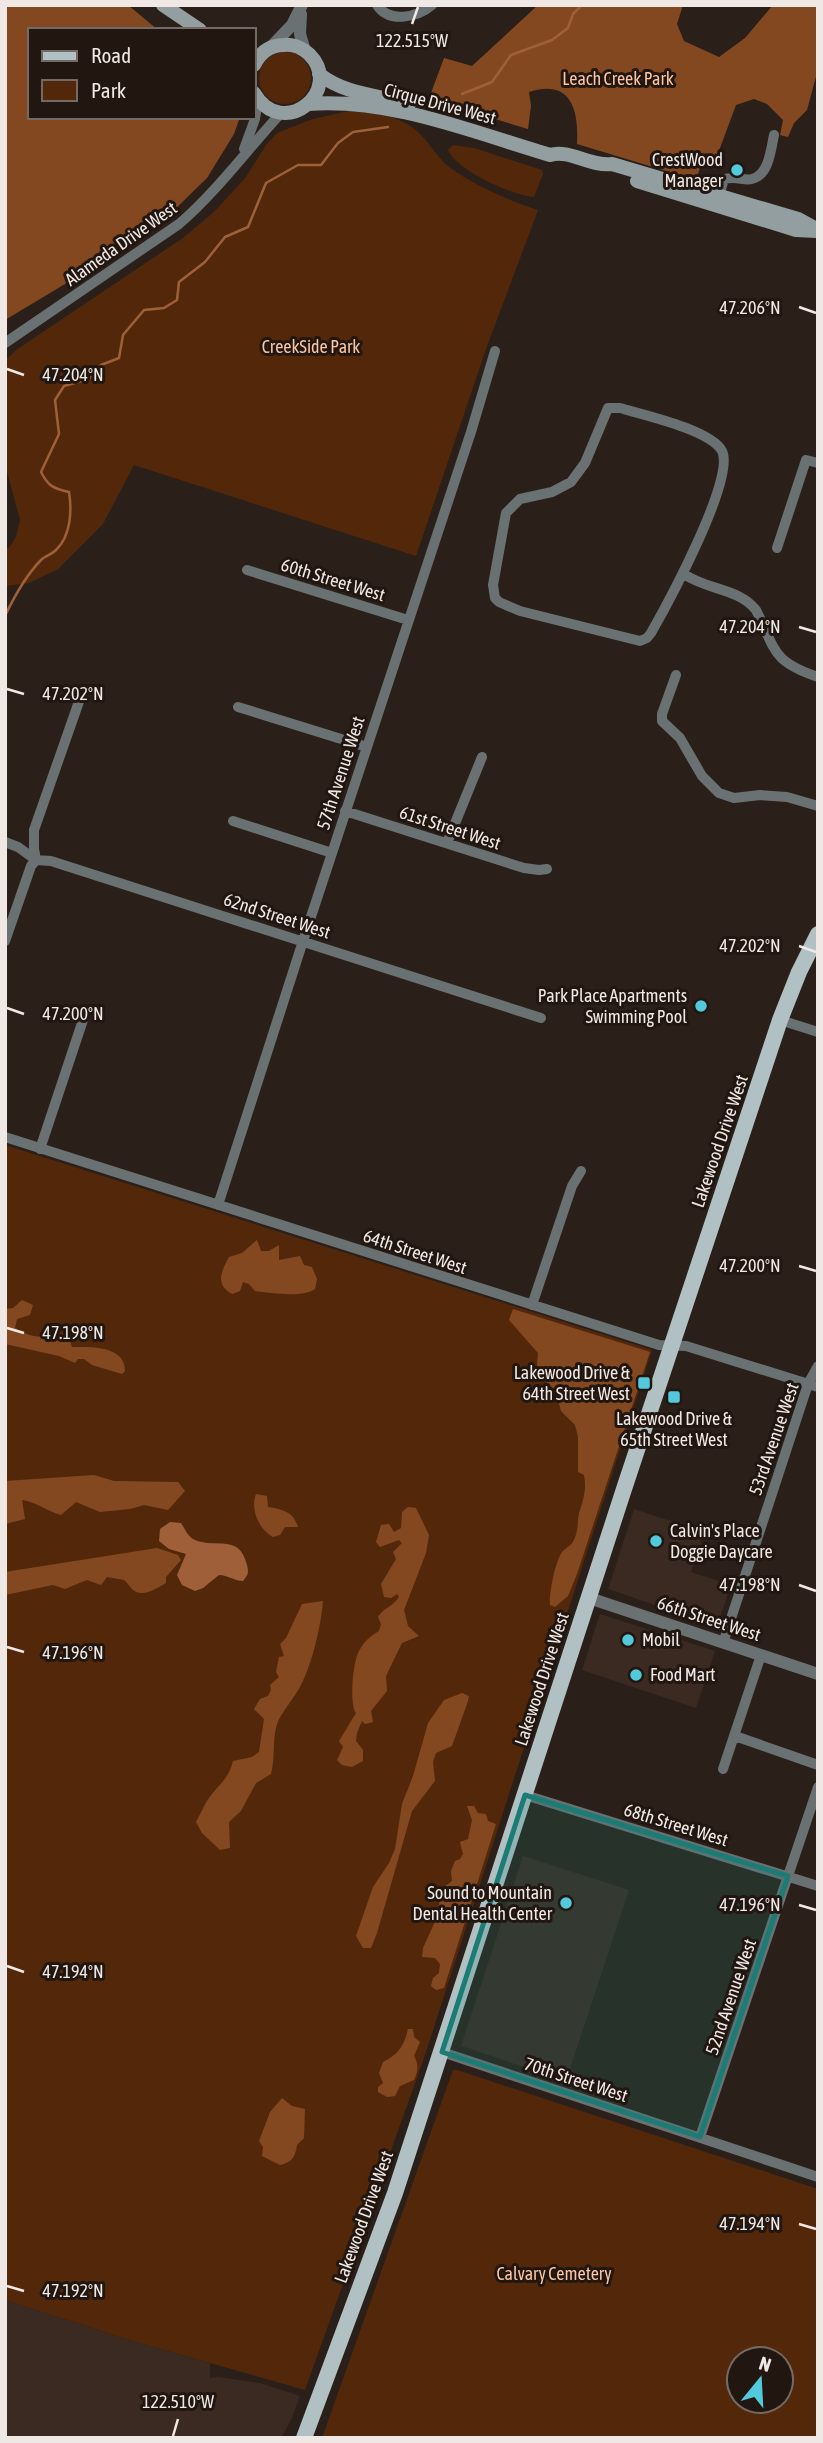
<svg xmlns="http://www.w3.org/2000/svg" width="823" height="2443" font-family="'Asap Condensed',sans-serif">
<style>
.built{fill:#3b2a21}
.green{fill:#53280a;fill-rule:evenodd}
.forest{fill:#844820}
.water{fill:#9f6039}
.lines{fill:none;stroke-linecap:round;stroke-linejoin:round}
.stream{stroke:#9f6039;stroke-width:2.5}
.minor{stroke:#697172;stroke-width:10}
.tertiary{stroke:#697172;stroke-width:12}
.secondary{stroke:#929ea0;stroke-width:14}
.primary{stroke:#b1c1c3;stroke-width:16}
.marked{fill:#1a7c74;fill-opacity:0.2;stroke:#1a7c74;stroke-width:5;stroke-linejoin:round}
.ticks{fill:none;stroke:#f0e8e4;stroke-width:2.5}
.poi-dot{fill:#53cadc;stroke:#211610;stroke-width:2.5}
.labels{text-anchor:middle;stroke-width:6;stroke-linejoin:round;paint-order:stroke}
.park-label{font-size:18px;fill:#fbc4a4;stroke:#211610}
.street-label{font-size:18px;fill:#f0e8e4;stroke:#211610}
.poi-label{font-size:18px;fill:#f0e8e4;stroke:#211610;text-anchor:end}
.ticks-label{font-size:18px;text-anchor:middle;fill:#f0e8e4;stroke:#211610;stroke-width:6;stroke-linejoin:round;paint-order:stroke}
</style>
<rect width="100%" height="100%" fill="#2b2019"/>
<path class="built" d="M634 1509 704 1532 691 1572 731 1585 717 1626 608 1589Z
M600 1614 715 1651 696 1708 582 1670Z
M523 1856 629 1890 566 2081 461 2046Z
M5 2300 136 2342 210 2363V2378L218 2377 260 2383 300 2396 292 2418 281 2438H5Z"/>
<path class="green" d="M259 78a26 26 0 1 1 52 0a26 26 0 1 1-52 0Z
M349 111C374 113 402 115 420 134 430 144 438 158 449 167 475 186 508 200 538 210L486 349 416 556 134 465 103 524 58 569 29 583 5 586V549L10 547 16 537 20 520 5 464V361L16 350 183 238 214 212 246 177 266 145 277 133 313 119Z
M453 145 474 148 542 170 543 174 534 197C512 195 457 171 448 150Z
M5 1145 652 1350 423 2061 305 2390 136 2342 5 2300Z
M453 2070H457L818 2189V2438H322ZM739 2359H781V2401H739Z"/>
<path class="forest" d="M5 5H128L158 30H30V117H240L234 134 207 178 165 219 85 272 5 320Z
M538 5H683L677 24 684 41 719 57 745 38 773 5H818V69L807 110 794 123 788 137 780 135 783 120 767 104 754 99 736 105 717 156 705 153 696 180 577 144C579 108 570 79 529 92L531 106 528 129 443 103 431 93 444 58 472 66Z
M257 1240 261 1251H269L279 1245V1260L300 1256 304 1265 312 1267 317 1279 315 1289C304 1298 270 1293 255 1291L249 1284 243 1282 240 1291 232 1294C215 1284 221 1272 229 1257L242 1253Z
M22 1300 33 1305 30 1315 17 1319 15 1328C42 1344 41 1332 68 1334L72 1347C90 1347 125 1345 125 1371L122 1374 92 1365 84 1359H78L75 1363 59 1356 5 1344V1309L13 1308Z
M513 1309 650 1352 577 1574 568 1596 555 1607 550 1605C549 1594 555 1560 563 1551 567 1547 571 1546 574 1540 579 1529 577 1522 579 1513 583 1500 587 1490 584 1475L578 1472V1437L575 1425 561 1411 556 1391 543 1379 537 1365 538 1353 509 1320Z
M94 1475 114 1481 178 1482 185 1491 168 1510 144 1505 130 1509 100 1512 76 1502 61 1515C47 1511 36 1502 22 1500L25 1519 5 1524V1481Z
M256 1494 267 1496 268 1507C282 1509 294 1512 298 1527H285L280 1535 273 1537C259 1529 250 1510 256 1494Z
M408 1507 416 1508 429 1535 426 1553 404 1610 408 1626 419 1636 402 1643 386 1676 387 1691 371 1711 373 1722 365 1724 362 1721 357 1733 356 1741 363 1750V1761L352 1767 342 1765 337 1760 343 1747 339 1741 356 1713C349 1705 353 1661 359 1651 364 1642 370 1636 379 1631L381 1624 378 1617C383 1608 393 1607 399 1597L397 1594 391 1598 384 1597 381 1584 396 1559 393 1552 402 1543 399 1540 380 1547 376 1542 381 1525 389 1524 394 1532 401 1528 402 1512Z
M157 1548 178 1555 181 1560 166 1577V1583C157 1588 142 1599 132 1589 129 1586 127 1582 124 1580L107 1577 101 1585 87 1580 65 1589 53 1585 5 1595V1572Z
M323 1601C321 1626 312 1665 300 1687 294 1698 285 1708 279 1719 271 1736 276 1756 271 1774L256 1783 241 1811 229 1822 230 1848 220 1850 202 1833 196 1822C200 1815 203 1807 207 1801 218 1784 228 1781 233 1761L252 1757 259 1752 264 1719 254 1709 260 1699 268 1696 271 1690 270 1685 279 1677 276 1672 279 1657 284 1656 280 1644 286 1638 302 1604Z
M462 1693 469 1696 468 1701 452 1746 436 1753 433 1762 435 1781 412 1811 377 1933 371 1948H363L356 1936 373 1887 389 1863 395 1849 402 1804 413 1776 428 1723 444 1700Z
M467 1806H474L478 1813 486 1814 488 1821 496 1824 444 1988 436 1990 431 1986 433 1978 439 1973 440 1964 435 1958 422 1957 423 1948 438 1915 440 1895 443 1888 452 1881 451 1871 455 1861 460 1859 463 1854 460 1842 468 1839 472 1820Z
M408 2029H413L414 2037 420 2042 414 2056C419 2065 418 2071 414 2080L400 2086 395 2096 387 2097 378 2092V2087L383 2083 379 2073 383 2062C399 2054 404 2046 408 2029Z
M282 2098 292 2106 305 2109 304 2138 297 2145C295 2157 293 2162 280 2165L262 2156 263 2147 259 2141 270 2112Z"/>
<path class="water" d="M170 1522 181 1523C185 1529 188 1537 195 1540 217 1549 239 1533 247 1565 249 1573 248 1575 243 1581 234 1581 228 1575 219 1575L203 1588 195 1591 182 1585 177 1575 186 1554 169 1549 159 1541 160 1529Z"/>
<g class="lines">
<path class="stream" d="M462 94 492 82 511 55 552 40 568 28 573 14 582 5
M5 616C14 597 27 574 42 559 46 556 52 554 56 550 71 536 72 510 69 492 54 489 48 486 41 472L59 434 55 400 64 386 89 379 101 365 119 358 123 335 144 310 164 308 177 300 179 282 205 262 225 237 248 227 266 183 298 165H321L338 143 353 132 388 127"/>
<path class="minor" d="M377 5C389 24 418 17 432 5
M244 149 255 119 258 100
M718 199 724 179C736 176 744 181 752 179 769 175 771 149 774 135
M5 343 179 224C217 191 247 150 281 113
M608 408H620C644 415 711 430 722 451 736 478 667 605 651 633L647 638 640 641 520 611 499 602 495 598 493 585 506 513 520 499 552 492 571 482 585 463Z
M777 548 806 460 818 463
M247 570 408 620
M684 574C706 590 739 588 756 610 776 650 771 661 818 677
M676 675 662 714V721L680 738 702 776 719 793 734 798 760 795 787 797 818 806
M238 707 367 747
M345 811 524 868 539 870 547 869
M233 821 332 853
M5 842 18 847 36 860 51 861 541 1018
M447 843 482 757
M5 941 31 866 36 860 34 849V830L82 693
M780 1020 818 1032
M5 1137 659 1345 686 1346 818 1387
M40 1149 86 1011
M218 1205 303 941 471 432 495 351
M532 1305 572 1186 581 1171
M723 1643 808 1384 818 1366
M735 1736 818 1765
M723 1769 761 1655
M525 1795 818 1886
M442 2052 818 2177
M700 2137 818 1787"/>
<path class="tertiary" d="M301 14 300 34 305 51
M271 47 292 25 302 5
M589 1598 818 1674"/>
<path class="secondary" d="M163 5 200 30
M254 65C260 53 270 45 284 45 293 44 302 48 309 54 345 90 283 142 254 93
M319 74C346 95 378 95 409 104
M308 104C391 98 472 132 550 155 570 149 590 167 612 164L798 219 818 230
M637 181 796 230 816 231"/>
<path class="primary" d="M304 2438 395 2193 624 1489 780 1020 799 972 818 934"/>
</g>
<path class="marked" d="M525 1795 788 1876 700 2137 442 2052Z"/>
<path class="ticks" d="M412 24 418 7M799 307 816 313M7 369 24 375M799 627 816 632M7 689 24 694M799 946 816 952M7 1008 24 1014M799 1266 816 1271M7 1328 24 1333M799 1585 816 1591M7 1647 24 1652M799 1905 816 1910M7 1966 24 1972M799 2224 816 2229M7 2286 24 2291M173 2436 178 2419"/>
<g class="poi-dot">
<circle cx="737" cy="170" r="7"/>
<circle cx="701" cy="1006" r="7"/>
<rect x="637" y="1376" width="14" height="14" rx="3.5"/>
<rect x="667" y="1390" width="14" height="14" rx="3.5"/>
<circle cx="656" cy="1541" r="7"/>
<circle cx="628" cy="1640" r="7"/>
<circle cx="636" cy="1675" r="7"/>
<circle cx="566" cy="1903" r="7"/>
</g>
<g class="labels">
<g class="park-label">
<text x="618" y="85">Leach Creek Park</text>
<text x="311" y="353">CreekSide Park</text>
<text x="554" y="2280">Calvary Cemetery</text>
</g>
<g class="street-label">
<text transform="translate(440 104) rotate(15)" y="6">Cirque Drive West</text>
<text transform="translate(121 244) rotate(-35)" y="6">Alameda Drive West</text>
<text transform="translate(333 580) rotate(17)" y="6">60th Street West</text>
<text transform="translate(341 773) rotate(-72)" y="6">57th Avenue West</text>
<text transform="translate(450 828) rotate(18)" y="6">61st Street West</text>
<text transform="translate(277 916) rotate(18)" y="6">62nd Street West</text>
<text transform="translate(720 1141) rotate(-71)" y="6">Lakewood Drive West</text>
<text transform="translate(415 1252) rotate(18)" y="6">64th Street West</text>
<text transform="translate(774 1439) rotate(-71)" y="6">53rd Avenue West</text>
<text transform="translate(709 1619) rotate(18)" y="6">66th Street West</text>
<text transform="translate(542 1679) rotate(-72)" y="6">Lakewood Drive West</text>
<text transform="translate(676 1825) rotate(17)" y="6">68th Street West</text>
<text transform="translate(731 1997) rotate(-71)" y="6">52nd Avenue West</text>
<text transform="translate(576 2080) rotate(18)" y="6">70th Street West</text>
<text transform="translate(364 2217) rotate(-70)" y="6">Lakewood Drive West</text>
</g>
<g class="poi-label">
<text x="723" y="166">CrestWood<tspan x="723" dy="21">Manager</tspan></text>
<text x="687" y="1002">Park Place Apartments<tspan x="687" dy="21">Swimming Pool</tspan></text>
<text x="630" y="1379">Lakewood Drive &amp;<tspan x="630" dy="21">64th Street West</tspan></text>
<text x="674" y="1425" text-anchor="middle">Lakewood Drive &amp;<tspan x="674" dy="21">65th Street West</tspan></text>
<text x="670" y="1537" text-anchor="start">Calvin's Place<tspan x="670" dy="21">Doggie Daycare</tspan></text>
<text x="642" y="1646" text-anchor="start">Mobil</text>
<text x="650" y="1681" text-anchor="start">Food Mart</text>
<text x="552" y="1899">Sound to Mountain<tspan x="552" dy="21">Dental Health Center</tspan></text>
</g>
</g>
<g class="ticks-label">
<text x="412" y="47">122.515°W</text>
<text x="750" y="314">47.206°N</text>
<text x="73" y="381">47.204°N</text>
<text x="750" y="633">47.204°N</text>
<text x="73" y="700">47.202°N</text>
<text x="750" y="952">47.202°N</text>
<text x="73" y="1020">47.200°N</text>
<text x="750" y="1272">47.200°N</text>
<text x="73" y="1339">47.198°N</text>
<text x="750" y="1591">47.198°N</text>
<text x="73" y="1659">47.196°N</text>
<text x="750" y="1911">47.196°N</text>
<text x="73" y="1978">47.194°N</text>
<text x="750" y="2230">47.194°N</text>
<text x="73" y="2297">47.192°N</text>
<text x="178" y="2408">122.510°W</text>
</g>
<rect width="823" height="2443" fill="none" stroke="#f0e8e4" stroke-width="14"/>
<rect x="28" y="28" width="228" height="91" fill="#211610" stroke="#746a65" stroke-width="2"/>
<rect x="42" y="51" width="35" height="10" fill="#b1c1c3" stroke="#746a65" stroke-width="2"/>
<text x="91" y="63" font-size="21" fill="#f0e8e4">Road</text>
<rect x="42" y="80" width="35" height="21" fill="#53280a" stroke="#746a65" stroke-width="2"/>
<text x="91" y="98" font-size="21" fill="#f0e8e4">Park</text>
<g transform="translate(760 2380) rotate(18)"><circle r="33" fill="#211610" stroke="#746a65" stroke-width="2"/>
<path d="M0-5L12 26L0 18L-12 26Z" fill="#53cadc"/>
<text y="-10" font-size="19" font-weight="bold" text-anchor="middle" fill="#f0e8e4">N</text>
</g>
</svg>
